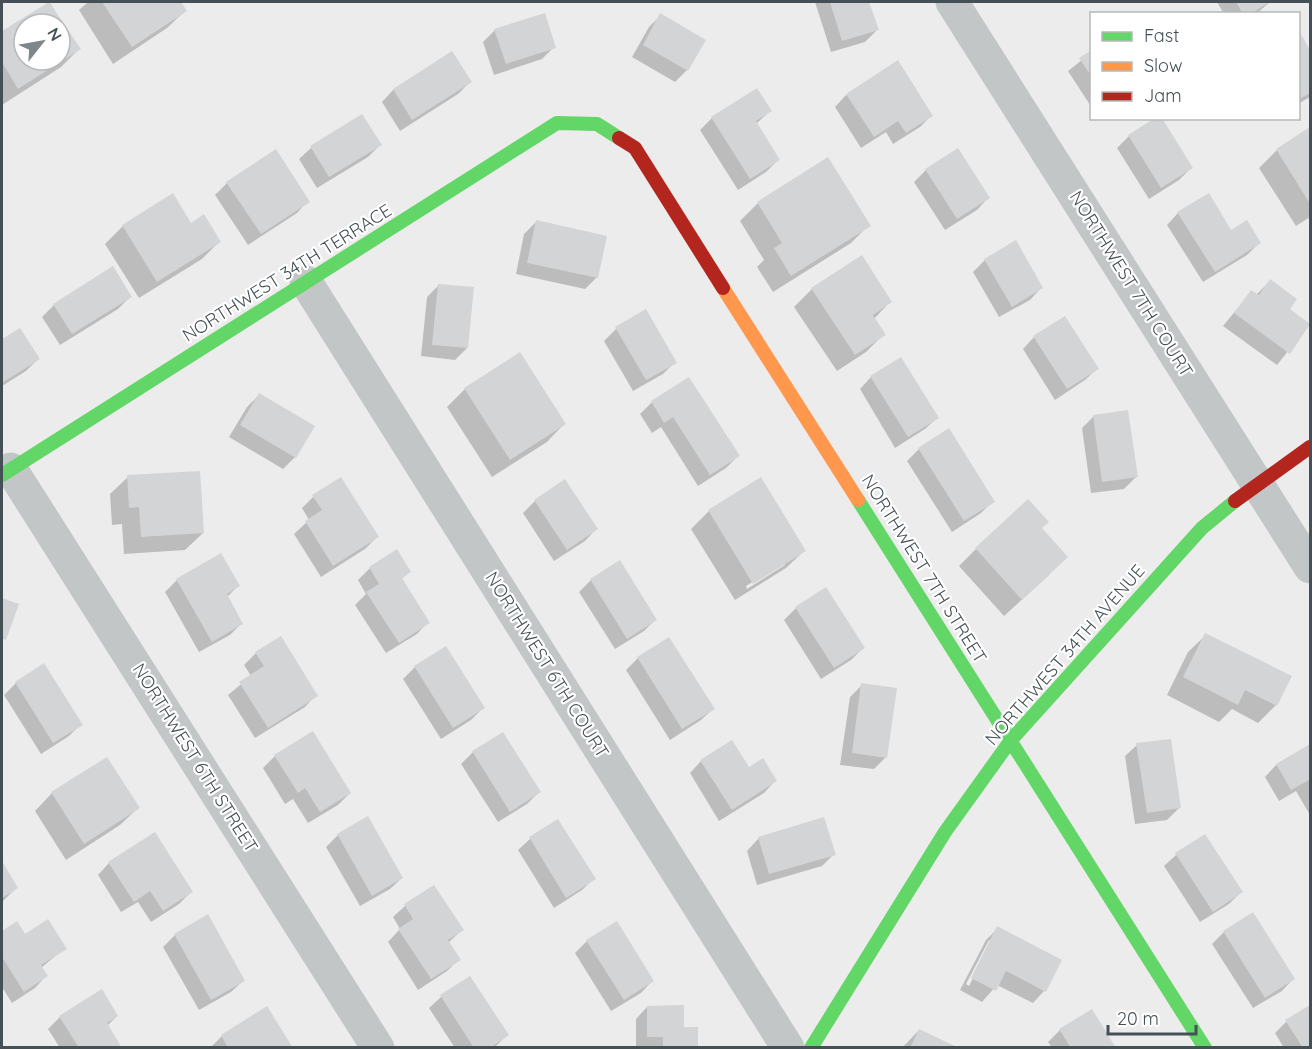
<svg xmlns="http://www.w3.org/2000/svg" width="1312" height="1049" font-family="Quicksand,sans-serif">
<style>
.shadow{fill:#0003;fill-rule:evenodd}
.building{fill:#d3d4d5;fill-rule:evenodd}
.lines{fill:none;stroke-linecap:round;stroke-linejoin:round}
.street{stroke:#c3c6c7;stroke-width:33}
.fast{stroke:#63d668;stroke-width:14}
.slow{stroke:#ff974d;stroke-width:14}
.jam{stroke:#b3261e;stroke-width:14}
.labels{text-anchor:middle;stroke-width:4.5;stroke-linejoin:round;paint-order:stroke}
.street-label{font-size:18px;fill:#455056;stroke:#fff}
</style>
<rect width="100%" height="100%" fill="#edecec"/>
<path class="shadow" d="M88 2H179L185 11 167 28 113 64 79 10Z
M815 2H868L877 30 865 42 831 52Z
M1217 2H1270L1256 14H1224Z
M50 3 79 49 61 67 2 105V33ZM24 24H60V60H24Z
M661 15 687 70 675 82 632 57 649 27Z
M495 30 554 47 542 59 494 75 483 42Z
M1298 32 1310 53V97L1298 104Z
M1092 52V108L1068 71Z
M451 53 470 82 458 94 400 131 382 102 393 90Z
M757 90 770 111 756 124 778 160 766 172 738 190 700 130 712 118Z
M846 95 931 116 920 127 893 144 886 132 861 148 835 107Z
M1310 129V217L1296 226 1259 168 1277 150Z
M1129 136 1191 168 1179 180 1149 199 1117 148Z
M380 145 368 157 317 188 299 159 311 148Z
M827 159 869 225 851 243 773 292 757 267 764 260 740 221 758 203Z
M926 170 988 198 977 210 945 230 914 182Z
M227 183 308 201 297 213 248 245 215 195Z
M173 196 191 225 219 242 202 259 139 298 105 244 123 226Z
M1178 213 1231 232 1259 243 1247 255 1203 282 1167 225Z
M536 222 597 277 585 289 516 274 524 234Z
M985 260 1041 288 1030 300 999 317 973 272Z
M1270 281 1288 309 1309 325 1277 365 1223 326 1251 292 1256 295Z
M439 285 467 348 455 360 421 356 427 297Z
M812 289 890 302 874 319 884 334 866 352 837 371 794 307Z
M130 297 118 309 60 345 42 317 54 305Z
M646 311 675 362 663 374 633 391 604 341 616 329Z
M20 330 38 359 26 371 2 386V341Z
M1034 337 1097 369 1085 380 1055 400 1023 349Z
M871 377 937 418 925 429 895 448 860 389Z
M688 379 738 456 726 468 698 486 661 427 652 433 640 414 652 402Z
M465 389 564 424 547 442 492 477 447 407Z
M259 395 313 427 295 457 283 469 229 437 247 407Z
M1094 416 1136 477 1124 489 1091 493 1082 428Z
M919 449 993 501 981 513 952 532 907 461Z
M128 477 203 533 185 550 124 554 122 524 112 525 110 494Z
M760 479 804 551 786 568 735 600 691 529 709 511ZM785 562V565L747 589 746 586Z
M313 497 377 537 365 549 321 577 294 534 309 520 302 508Z
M535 501 596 529 585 541 554 561 523 513Z
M1040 529 1049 575 1004 616 959 566 976 549Z
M397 551 409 571 401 580 428 622 417 634 386 653 355 605 366 594 358 580 370 568Z
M177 580 238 586 227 597 242 623 230 635 199 652 165 592Z
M591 580 656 619 644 631 615 649 579 592Z
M2 599 17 605 2 643Z
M796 608 863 648 851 660 821 679 784 620Z
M1206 635 1276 705 1258 723 1232 709 1219 722 1167 695 1188 652Z
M280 638 316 695 305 707 255 738 228 695 251 676 244 665 256 653Z
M638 658 713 709 701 720 670 740 626 670Z
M44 665 81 724 69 736 41 754 4 695 16 683Z
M415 667 483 708 471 720 441 739 403 679Z
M862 685 885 758 874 769 840 765 850 697Z
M312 733 350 793 338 805 308 823 293 799 285 804 263 768 275 756Z
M502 734 539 792 527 804 498 822 461 764 473 752Z
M1137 745 1179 808 1167 820 1135 824 1125 756Z
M1310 745V815L1296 791 1279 801 1265 777 1276 765Z
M701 761 748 769 775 781 764 793 719 821 690 773Z
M52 793 138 808 120 825 66 860 35 811Z
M823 819 834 854 822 866 757 885 747 851 758 839Z
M558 821 594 878 582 890 554 908 518 850 530 839Z
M338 835 402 878 390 889 360 906 326 847Z
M1205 836 1241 892 1229 904 1200 922 1164 866 1176 855Z
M109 863 191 892 179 904 151 922 138 902 121 912 98 875Z
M2 864 16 888 2 902Z
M434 887 462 930 448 943 459 959 447 971 418 990 388 942 400 929 393 917 405 906Z
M17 923 25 936 65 948 41 968 46 976 35 988 12 1003 2 987V933Z
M998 928 1060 961 1044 991 1033 1003 997 985 982 1002 960 990 986 940ZM989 940H992L969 986 966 984Z
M1224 932 1293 979 1282 991 1253 1008 1212 944Z
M175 935 243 981 231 992 199 1010 163 947Z
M587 941 652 981 641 993 611 1011 575 953Z
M469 978 507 1035 494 1048H455L429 1008 441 997Z
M1310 1006V1048H1284L1275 1033 1286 1022Z
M647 1007 683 1029 697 1048H636V1019Z
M267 1008 291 1048H210L222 1036Z
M117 1016 107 1026 120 1048H60L48 1029 60 1017Z
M919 1030 956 1048H902Z
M1060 1030 1114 1048H1052L1048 1042Z"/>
<path class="building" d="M49 2 81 49 18 89 2 62V31ZM24 24H60V60H24Z
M102 2H181L187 11 132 47Z
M830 2H869L879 30 842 41Z
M1236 2H1270L1250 14H1243Z
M545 13 556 48 506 64 494 29Z
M660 13 706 40 688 71 643 45Z
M1298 29 1310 50V93L1298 100Z
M1092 50V77L1079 58Z
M452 51 472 82 412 120 393 89Z
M898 60 933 116 906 133 898 121 874 137 846 94Z
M757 88 772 111 756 121 780 160 750 179 711 117Z
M362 114 382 145 329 177 310 146Z
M1155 118H1162L1193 168 1161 188 1128 135Z
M1310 127V204L1276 149Z
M958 148 990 198 957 219 925 169Z
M276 149 310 202 261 234 226 182Z
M828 157 871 226 791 276 774 248 782 243 757 202Z
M173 193 191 223 204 214 221 242 157 282 122 225Z
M1209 193 1231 230 1247 220 1261 243 1215 272 1177 212Z
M536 220 607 236 598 278 527 263Z
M1016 240 1043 288 1012 307 984 259Z
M862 255 892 302 873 315 886 335 855 355 811 288Z
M113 266 132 297 72 334 53 304Z
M1270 279 1297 299 1290 309 1310 324 1290 354 1234 313 1251 290 1259 295Z
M438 284 474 287 468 348 432 345Z
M646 309 677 363 646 380 615 327Z
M1065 316 1099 369 1067 389 1033 336Z
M20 328 40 359 2 383V339Z
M520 352 566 424 510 460 464 388Z
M901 357 939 418 908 437 870 376Z
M689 377 740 456 710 475 673 417 664 423 651 401Z
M259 393 315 426 296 458 240 425Z
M1128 410 1138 477 1102 482 1093 415Z
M949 428 995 502 964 521 918 448Z
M200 471 204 533 141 537 139 507 129 508 127 475Z
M341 477 379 537 333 566 305 521 322 510 312 495Z
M761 477 806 551 753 584 708 510Z
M565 479 598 529 567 550 534 500Z
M1028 499 1049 522 1042 528 1068 557 1022 600 975 548Z
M397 549 411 572 402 578 430 623 399 643 366 592 379 584 369 567Z
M221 553 240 586 227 594 243 624 212 642 176 579Z
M620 560 657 620 627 639 590 579Z
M826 587 865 648 834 668 795 607Z
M2 598 19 604 6 640 2 638Z
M1205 633 1292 676 1277 706 1245 690 1238 705 1183 677Z
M281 636 318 696 268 728 239 682 264 666 255 652Z
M669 637 715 709 682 729 637 657Z
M446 646 485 708 453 728 414 666Z
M44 663 83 725 53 743 15 682Z
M861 683 897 688 887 758 852 753Z
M313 731 351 793 320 812 305 788 298 793 274 755Z
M503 732 541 792 510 812 472 751Z
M1171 739 1181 808 1147 813 1136 743Z
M732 740 749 767 763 758 777 781 732 810 700 760Z
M1310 744V783L1309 780 1291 790 1276 764Z
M107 757 140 808 84 844 51 792Z
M368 816 403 878 372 896 337 834Z
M824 817 836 855 769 874 758 837Z
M558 819 596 879 566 898 529 837Z
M155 832 193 892 163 911 150 891 134 902 108 862Z
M1205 834 1243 892 1213 912 1175 853Z
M2 861 18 888 2 898Z
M434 885 464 930 448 940 461 960 431 979 398 929 413 919 404 904Z
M1253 912 1295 979 1265 998 1223 931Z
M208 914 245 981 211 1000 174 934Z
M48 919 67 949 41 965 48 976 24 992 2 957V931L17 921 25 934Z
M617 921 654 981 624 1000 586 940Z
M997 926 1062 960 1046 992 1006 971 996 991 971 978Z
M470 976 509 1035 490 1048H474L440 995Z
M102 989 118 1016 107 1023 122 1048H79L59 1016Z
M684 1005V1027H698V1048H663V1037H647V1006Z
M1310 1005V1048H1303L1285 1020Z
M267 1006 293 1048H228L221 1035Z
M1092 1009 1116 1048H1071L1059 1029Z
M919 1029 959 1048H910Z"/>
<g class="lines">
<path class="street" d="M952 2 1310 567
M306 282 788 1048
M11 469 378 1048"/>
<path class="fast" d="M2 475 557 123 597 124 619 138
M858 500 1205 1048
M811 1048 945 832 1011 740 1202 528 1235 501"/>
<path class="slow" d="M723 288 858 500"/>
<path class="jam" d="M619 138 635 148 723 288
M1235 501 1310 447"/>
</g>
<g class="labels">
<g class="street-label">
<text transform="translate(287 273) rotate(-32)" y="6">NORTHWEST 34TH TERRACE</text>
<text transform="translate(1131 284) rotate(58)" y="6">NORTHWEST 7TH COURT</text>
<text transform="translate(924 569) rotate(58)" y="6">NORTHWEST 7TH STREET</text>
<text transform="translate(1065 655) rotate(-49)" y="6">NORTHWEST 34TH AVENUE</text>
<text transform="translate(547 665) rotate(58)" y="6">NORTHWEST 6TH COURT</text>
<text transform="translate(195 758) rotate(58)" y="6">NORTHWEST 6TH STREET</text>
</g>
</g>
<rect width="1312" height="1049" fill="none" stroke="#455056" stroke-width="6"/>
<rect x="1090" y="12" width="210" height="108" fill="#ffffff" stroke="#b5b9bb" stroke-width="1.5"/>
<rect x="1102" y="32" width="30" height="9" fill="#63d668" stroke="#b5b9bb" stroke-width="1.5"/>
<text x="1144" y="42" font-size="18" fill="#455056">Fast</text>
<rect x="1102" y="62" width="30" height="9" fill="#ff974d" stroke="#b5b9bb" stroke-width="1.5"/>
<text x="1144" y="72" font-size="18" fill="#455056">Slow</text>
<rect x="1102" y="92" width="30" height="9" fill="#b3261e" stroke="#b5b9bb" stroke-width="1.5"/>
<text x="1144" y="102" font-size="18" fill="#455056">Jam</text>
<g transform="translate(42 42) rotate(59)"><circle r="28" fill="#ffffff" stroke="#b5b9bb" stroke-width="1.5"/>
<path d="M0-4.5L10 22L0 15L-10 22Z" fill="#80878a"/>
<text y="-9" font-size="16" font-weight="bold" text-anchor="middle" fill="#455056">N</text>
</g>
<path d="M1108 1025v9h88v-9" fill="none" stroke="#455056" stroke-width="3"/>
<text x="1117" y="1025" font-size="18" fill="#455056" stroke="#ffffff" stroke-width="4.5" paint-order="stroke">20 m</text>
</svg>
